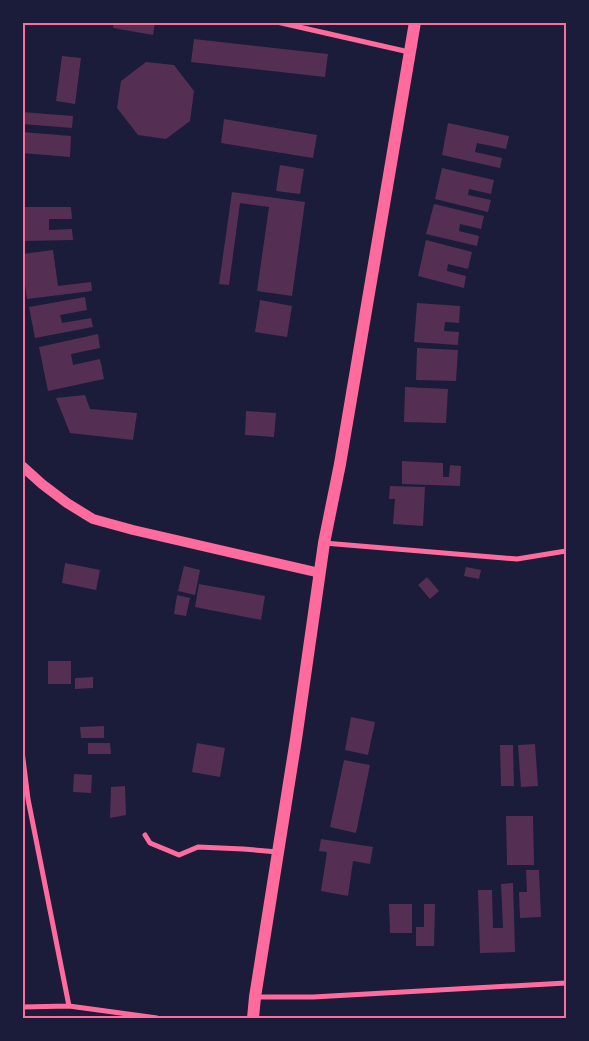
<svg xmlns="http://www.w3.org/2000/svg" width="589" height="1041" font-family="'IBM Plex Serif',serif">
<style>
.building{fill:#542f53}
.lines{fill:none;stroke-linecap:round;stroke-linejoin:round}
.minor{stroke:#ff6b9d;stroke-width:5}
.secondary{stroke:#ff6b9d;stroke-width:10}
.primary{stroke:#ff6b9d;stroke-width:12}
.neatline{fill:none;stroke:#ff6b9d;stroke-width:2}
</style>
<rect width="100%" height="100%" fill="#1b1b3a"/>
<path class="building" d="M114 22H155L153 35 113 28Z
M194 39 328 54 325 77 191 62Z
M62 56 81 58 75 104 56 101Z
M146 62 174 65 194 91 190 121 166 139 138 135 117 108 121 81Z
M22 112 73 116 72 128 22 124Z
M224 119 317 135 313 158 221 143Z
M448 123 509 136 506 149 477 143 475 152 502 158 500 168 442 155Z
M22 132 71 136 70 157 22 153Z
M280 165 304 169 300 194 276 191Z
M442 168 494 180 491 194 469 189 468 195 491 200 488 212 435 199Z
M232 192 305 202 292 296 257 291 269 207 240 203 229 285 219 284Z
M434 204 484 216 481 229 460 224 459 231 479 236 477 246 426 234Z
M22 207H71L72 219H49V230L72 229 73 240 23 241Z
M426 240 472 252 468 269 448 264 447 271 466 276 464 288 418 276Z
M53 250 58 286 91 282 92 291 27 299 22 265V254Z
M85 297 87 310 60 315 62 323 91 318 93 327 35 338 29 307Z
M260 300 292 306 287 337 255 332Z
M417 303 460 306 459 323 445 322 444 331 459 332 458 345 414 342Z
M98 334 100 348 71 354 73 365 100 359 104 379 48 391 39 347Z
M417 348 458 350 456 381 416 380Z
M405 387 448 389 446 423 404 422Z
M85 395 90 409 137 413 133 440 70 433 56 398Z
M246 411 276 413 274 437 245 435Z
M402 461 443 463V477H449L450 465 461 466 460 486 402 484Z
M390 486 425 487 423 526 393 524 395 499H389Z
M65 563 100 570 96 590 62 583Z
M184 566 200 570 195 595 178 591Z
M466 567 481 570 479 579 464 576Z
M427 577 439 591 430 599 418 585Z
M199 584 265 596 261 620 195 607Z
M177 595 190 598 186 616 174 614Z
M48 661H71V684H48Z
M93 677V688L75 689V678Z
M351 717 375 722 368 755 345 750Z
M104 726V738H81L80 727Z
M88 743H110L111 754H88Z
M197 743 225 748 220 777 192 772Z
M535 744 538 786 521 787 518 745Z
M500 745H513L514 786H501Z
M344 760 370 765 356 833 330 827Z
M74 774 92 775 91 793 73 792Z
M125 786 126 815 110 818 111 787Z
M506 816H533L534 865H507Z
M321 839 373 847 370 864 353 861 348 896 321 891 327 852 319 851Z
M526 870H539L541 917 520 918 519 892H527Z
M513 883 515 952 480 953 478 890H492L493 928H503L501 884Z
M389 904H412V933H390Z
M424 904H435L434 946H416V927H424Z"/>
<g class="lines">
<path class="minor" d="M277 22 409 52
M324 543 517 559 566 551
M22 751 28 799 69 1006
M145 835 150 843 179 855 198 847 243 849 278 852
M255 997H313L566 983
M22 1007 69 1006 157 1018"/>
<path class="secondary" d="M22 466 42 484 67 503 93 519 133 530 320 573"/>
<path class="primary" d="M253 1018 255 997 296 739 324 543 340 464 415 22"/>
</g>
<rect width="589" height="1041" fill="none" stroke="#1b1b3a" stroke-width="48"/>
<rect x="24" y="24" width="541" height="993" class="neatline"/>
</svg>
